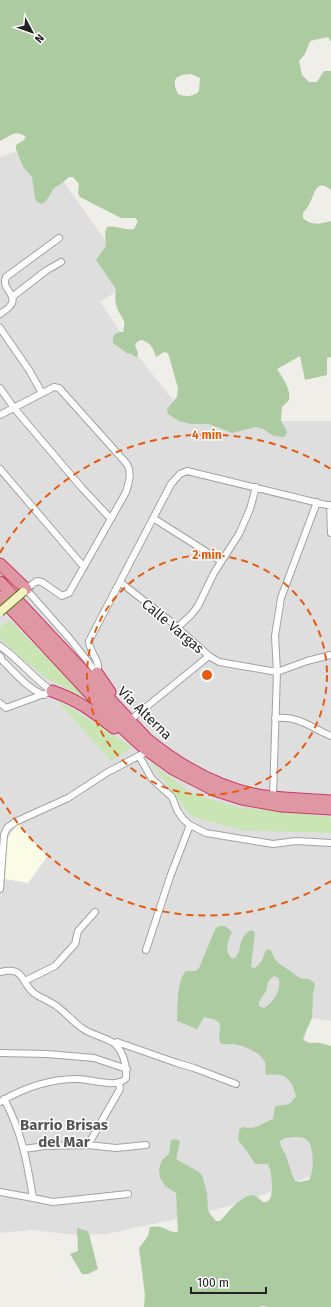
<svg xmlns="http://www.w3.org/2000/svg" width="331" height="1307" font-family="'Fira Sans',sans-serif">
<style>
.residential{fill:#dedede}
.education{fill:#fbfce5}
.grass{fill:#cae5b4}
.forest{fill:#accba1;fill-rule:evenodd}
.lines{fill:none;stroke-linecap:round;stroke-linejoin:round}
.street-casing{stroke:#a2a2a2;stroke-width:8}
.highway-casing{stroke:#ca3966;stroke-width:13}
.street{stroke:#fff;stroke-width:6}
.highway{stroke:#df98a3;stroke-width:11}
.secondary-bridge-casing{stroke:#626f10;stroke-width:10;stroke-linecap:butt}
.secondary-bridge{stroke:#f0f4c2;stroke-width:8}
.ring{fill:none;stroke:#e8590c;stroke-width:2;stroke-dasharray:7 5}
.labels{text-anchor:middle;stroke-width:3;stroke-linejoin:round;paint-order:stroke}
.street-label{font-size:14px;fill:#212121;stroke:#fff}
.neighbourhood-label{font-size:15px;font-weight:bold;fill:#545454;stroke:#fff}
.centre{fill:#e8590c;stroke:#fff;stroke-width:2}
.ring-label{font-size:12px;text-anchor:middle;font-weight:bold;fill:#e8590c;stroke:#fff;stroke-width:3;stroke-linejoin:round;paint-order:stroke}
</style>
<rect width="100%" height="100%" fill="#f0eee8"/>
<path class="residential" d="M41 150 112 250 126 285 100 302 133 350 178 406 261 421H331V1021L311 1018 292 1077 319 1173 244 1202 190 1216 106 1234 76 1235 31 1230 0 1233V157L11 153Z"/>
<path class="education" d="M18 823 47 857 28 883 5 879 6 841Z"/>
<path class="grass" d="M10 620 89 700 44 677 0 639V627Z
M55 698 132 747 111 761Z
M150 762 192 794 238 807 331 817V833L241 830 191 816Z"/>
<path class="forest" d="M0 0H331V42L328 37 310 41 305 54 299 61 302 75 309 82H317L324 71H331V190C316 178 315 193 310 203 308 207 305 210 303 213V218C311 226 321 224 331 221V357L327 358V375L305 380 300 356 277 369C283 379 291 388 289 400L282 407 281 421 286 429 287 433 284 437 274 436 263 429 255 427 232 433 209 424H191L179 421 168 414 167 409 177 397 178 388 168 353 164 352 156 357C153 348 151 343 142 340L138 341 135 345 138 353 137 358 130 353 128 354 113 343C112 335 115 332 123 332 127 319 122 320 117 308 115 302 115 296 116 289L96 260 106 246 105 232 107 227C117 225 125 231 134 229L138 221 135 218H121L117 216 80 197 78 193 79 184 73 177H69L62 183 54 188 46 201 42 204 37 202 35 198 32 177 23 167 16 149V145L24 140 26 137C14 129 12 136 0 141ZM191 74 200 78 199 91C194 97 185 97 178 94 171 79 175 75 191 74Z
M220 926H225L232 932C228 940 224 950 231 958H235C243 949 237 938 251 930L255 932 251 967 255 968C264 961 262 957 267 949L272 951C273 962 282 965 290 971 293 973 295 975 298 977 306 981 309 976 315 984L313 994 312 1018 304 1035 303 1039C309 1045 313 1042 320 1043 324 1044 327 1045 331 1046V1307H268L263 1306 258 1307H144L145 1295 139 1248 148 1236 150 1227C165 1224 167 1233 178 1232L176 1193 165 1186 160 1178 159 1169 162 1160 169 1154 171 1140 176 1139 180 1141 176 1159 199 1172 202 1175 207 1193 208 1210 210 1214 216 1221H220C227 1214 244 1191 255 1196 258 1197 261 1201 263 1202 266 1202 267 1202 269 1200 274 1194 272 1171 268 1164H255L247 1151 238 1140 239 1131 242 1127C257 1130 260 1124 273 1119L275 1106C286 1104 289 1107 296 1096 291 1077 284 1073 266 1075 264 1070 267 1067 265 1062 260 1052 243 1045 233 1044 228 1044 225 1045 220 1043 216 1027 230 1022 204 1017L197 1029 177 1021C178 1008 176 981 186 971H196L199 968 214 932 216 928ZM275 976 279 979C281 991 274 1002 264 1008L259 1006V1002L266 991 268 982 271 978ZM294 1137C299 1137 305 1137 309 1142 314 1151 314 1171 309 1180L300 1182 295 1181C291 1173 289 1164 286 1156 284 1150 280 1147 280 1141L285 1138Z
M77 1228 87 1231 89 1234 98 1269 88 1274H82L70 1254 78 1251Z"/>
<g class="lines">
<defs>
<path id="street" d="M12 297 47 270 61 262
M0 314C4 311 10 308 12 303 16 294 1 288 6 277L59 238
M0 328 29 370 42 393
M0 388 14 408 82 488 111 519
M0 415 54 387 59 388 127 464C132 473 129 482 126 492L69 593 62 596 42 582 37 581 26 589 70 639 97 673
M0 469 84 567
M330 505 331 533
M153 518 221 561
M120 582 170 621 209 656 219 662 277 672
M177 628 191 615 198 606 214 573 239 534 250 509 256 487
M0 646C19 659 33 678 52 691L6 708 0 703
M0 656 2 660C15 673 27 688 44 695
M277 672 307 661 331 655
M97 673C102 661 89 653 89 641L171 484 180 474 187 471 331 506
M275 718C301 716 309 727 331 736
M129 721 209 656
M139 756 152 779 172 797 177 810 183 819 190 825 206 833 273 844 296 841 331 843
M273 796 277 672 275 636 281 598 317 502
M0 889 4 835 7 828 15 822 68 798 108 772 148 751
M146 950 170 877 190 825
M0 972C26 966 20 983 35 994 43 999 52 1002 59 1008 68 1015 75 1024 85 1030 93 1035 110 1039 115 1044 124 1053 127 1067 126 1078 119 1089 90 1079 79 1079 52 1078 23 1088 0 1102
M25 981 55 966 75 944 78 931 95 912
M114 1043 117 1042 177 1063 194 1068 236 1084
M0 1053 47 1054 94 1058 127 1069
M88 1145 120 1089 119 1082
M24 1149 45 1146 88 1145 116 1148 146 1145
M0 1192 33 1198C27 1162 22 1132 4 1099
M33 1198 53 1202 128 1194"/>
<path id="highway" d="M0 564 26 589
M0 582 147 739C179 765 216 787 258 795 282 799 307 799 331 801
M0 597 119 725 144 748 173 769 214 790 242 799 282 806 331 809
M97 673 110 692
M52 691C78 700 92 711 114 728"/>
</defs>
<use href="#street" class="street-casing"/>
<use href="#highway" class="highway-casing"/>
<use href="#street" class="street"/>
<use href="#highway" class="highway"/>
<defs>
<path id="secondary-bridge" d="M0 612 23 592"/>
</defs>
<use href="#secondary-bridge" class="secondary-bridge-casing"/>
<use href="#secondary-bridge" class="secondary-bridge"/>
</g>
<g class="ring">
<circle cx="207" cy="675" r="120"/>
<path d="M331 881A240 240 0 0 1 0 797M0 553A240 240 0 0 1 331 469"/>
</g>
<g class="labels">
<g class="street-label">
<text transform="translate(173 626) rotate(40)" y="5">Calle Vargas</text>
<text transform="translate(145 713) rotate(44)" y="5">Vía Alterna</text>
</g>
<g class="neighbourhood-label">
<text x="64" y="1130">Barrio Brisas<tspan x="64" dy="17">del Mar</tspan></text>
</g>
</g>
<circle cx="207" cy="675" r="6" class="centre"/>
<g class="ring-label">
<text x="207" y="439">4 min</text>
<text x="207" y="559">2 min</text>
</g>
<g transform="translate(32 32) rotate(131)" stroke="#ffffff" stroke-width="3" paint-order="stroke">
<path d="M0-3L7 15L0 10L-7 15Z" fill="#212121"/>
<text y="-6" font-size="11" font-weight="bold" text-anchor="middle" fill="#212121">N</text>
</g>
<path d="M191 1287v6h75v-6" fill="none" stroke="#212121" stroke-width="2"/>
<text x="197" y="1287" font-size="12" fill="#212121" stroke="#ffffff" stroke-width="3" paint-order="stroke">100 m</text>
</svg>
